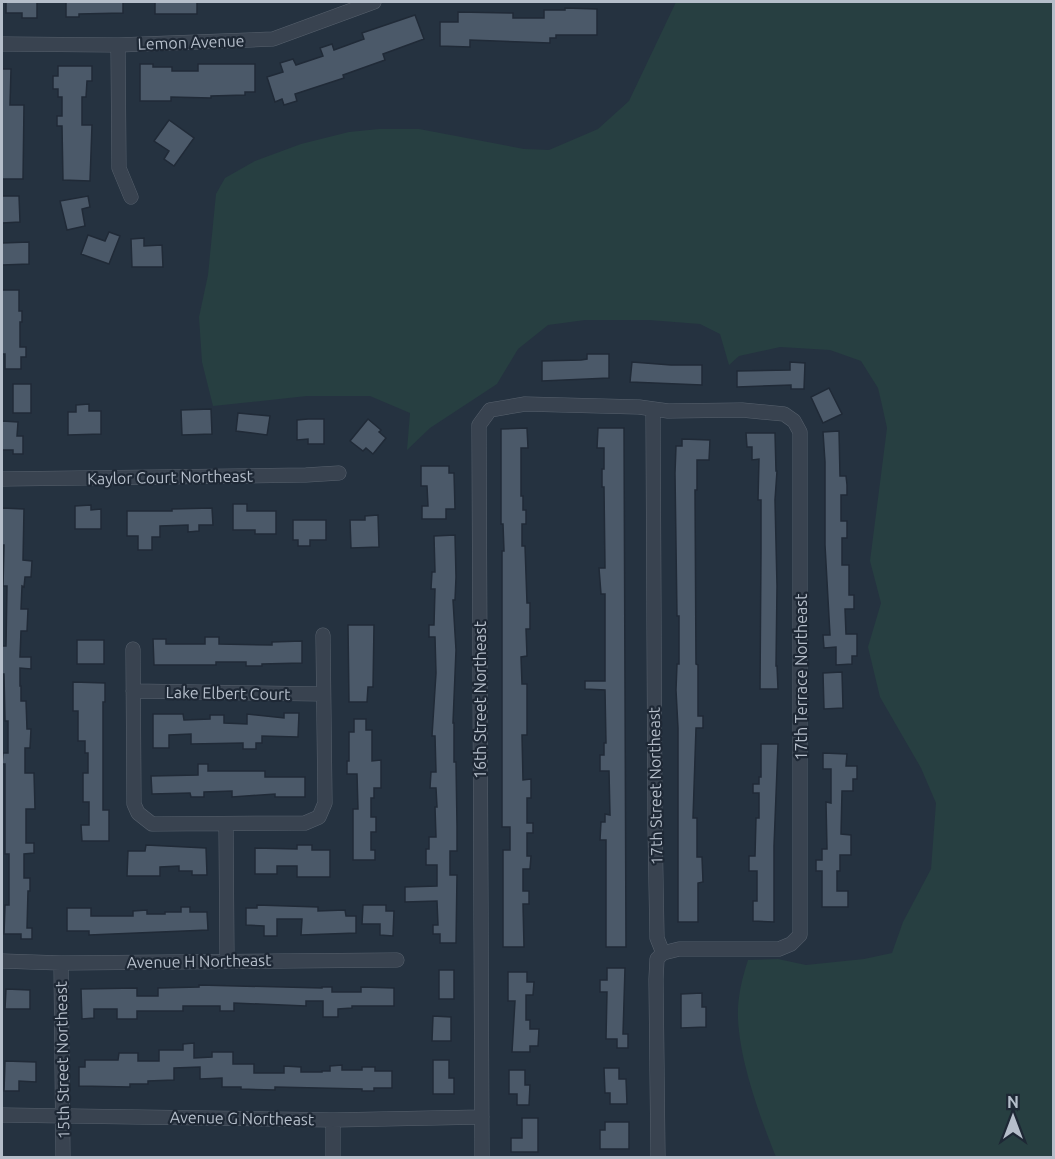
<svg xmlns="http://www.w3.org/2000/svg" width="1055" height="1159" font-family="Ubuntu,sans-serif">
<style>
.green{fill:#273f41}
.building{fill:#4b5969;stroke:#202a37;stroke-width:1.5}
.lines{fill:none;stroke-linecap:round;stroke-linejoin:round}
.minor-casing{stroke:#57616d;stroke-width:15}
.minor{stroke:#394350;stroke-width:14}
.labels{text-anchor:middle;stroke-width:4.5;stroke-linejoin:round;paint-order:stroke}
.street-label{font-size:16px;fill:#b5beca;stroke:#1e2835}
</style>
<rect width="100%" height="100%" fill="#253240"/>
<path class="green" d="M676 2H1053V1157H776C760 1117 740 1062 738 1019 737 998 742 979 748 960L778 959 806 965 864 959 892 953 903 922 931 869 936 803 921 768 880 697 868 647 881 603 870 561 887 428 882 405 878 388 861 361 830 350 780 347 739 356 729 365 720 334 700 324 649 320H585L548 325 518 349 497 384 430 428 407 450 410 413 370 396H307L213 406 202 362 199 317 208 275 216 194 225 178 255 161 301 144 349 132 379 129H419L524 149 549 150 598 129 629 101Z"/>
<path class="building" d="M6 2H37V18H22V13H6Z
M66 2H123V13L79 14V17H66Z
M155 2H197V14H155Z
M565 8 597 9V35H556V38H550V43L470 40V47L440 46V22H458V12L513 13V18H544V10H565Z
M415 15 424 39 383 54 385 60 343 75 344 78 295 94 297 101 284 105 282 99 275 102 267 77 283 72 280 63 293 59 296 65 323 56 320 48 332 44 334 50 364 39 362 33Z
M140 64H153V67H172V71H198V64H255V92H245V95L211 96V98L171 97V101H140Z
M58 66H92V81H87L86 97H82V125H92L90 181 63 180 62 126H57V116H62V97H58V89H53V76H58Z
M2 69H11L10 105H24L23 179H2Z
M169 120 194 138 174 166 164 159 169 151 154 141Z
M2 196H19L20 222 2 223Z
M88 196 90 207 82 209 85 226 67 230 60 201Z
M109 232 120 236 109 264 81 254 88 235 105 241Z
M144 238V246L162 245 163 267H132L131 239Z
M29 242V264L2 265V243Z
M2 290H19V311H22V322H20V347H26V357H21V369H5V354H2Z
M587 354H609V378L542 381V361L581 360 587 359Z
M632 362 671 365H702V385L630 382Z
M790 362 805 363 804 389H791V385L737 387V371L790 370Z
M13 384H31V413H13Z
M829 388 842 414 823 423 811 397Z
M89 404V411H101V434L68 435V412H76V405Z
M211 409 212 434 182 435 181 410Z
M238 413 270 416 267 435 236 431Z
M308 419H324V444H308V439L297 440V420Z
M368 419 381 430 379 432 386 438 373 454 366 448 363 451 350 441Z
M2 421 18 422 17 436H23V454H13V450H2Z
M527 428 528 448H521V496H523V510H526V524H522V546H525L527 603H530V629H526L527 656 521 657 522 684H527V735H522L523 780 531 779V798H527V823H533V833H527V856H531L530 869H523V891H529V904H523L524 947H503V850H510V827H502V551H504L503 524H501V429Z
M598 428H624L626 947H606V840H600L601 822H605V814L610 815 609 771H600V755H604V743H606L605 690 585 689V681H605V594H601L599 568H605L604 487H602V469H604V448H597Z
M839 431 840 476H846L847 485V495H841V521H847V538H842V565H849V595H854V609H845L846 634H857V656H852V664L836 665V647L824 648 823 635H830L825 545V462L823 432Z
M746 433H775L776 471H777L775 500 777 586 776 666H777L778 689H760L761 551V500H758L759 459 752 460V447H747Z
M682 439 710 440 709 460H697V490H695L696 664 698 665V716H703V728H696L693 818H697V857H702L703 882 698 883V922H678V728L676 690 677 664H679V616H677L675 473 676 446H682Z
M421 466H449V473H454L455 509H446V519H422V506H428L427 486H421Z
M233 504H247V511H276V534H255V530H233Z
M91 505V510L101 509V529H75V506Z
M2 508 24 509 23 560 32 561 31 577H25L24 587 22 586 21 609H28L27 631H21L20 657H31V669L20 668V686H21V701H26L27 729H31L30 748H25V773H34L35 809H26V843H34V853L24 854V878H30V891H28L27 928H32V939H21V934H4L5 905H9V854H5V764H2L3 753H8V721H5L4 674H2V646H6L7 586H3L4 545H2Z
M212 508 213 525H199V531L188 532V525L160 526V537H152V550H138V536H127V511H172V509Z
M378 515 379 547 351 548 350 520H365V516Z
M293 520H326V540H310V546H298V540H293Z
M455 535 456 577 455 600H453L456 650 453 723H454V762H456L457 826V851H450V875H457L456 943H440V934H433V925H438L437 901 405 902V887L437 886V865H426V849H429V837H436L435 807H437L436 788H430L431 772H436L435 736H432L436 673 435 637H429V625H434L435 589H431L432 572H435L434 536Z
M348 625H374L373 687H368L367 702H349Z
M205 637H219V644L272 645V642L302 641V663L262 664V666H246V662H216V665H154L153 639H166V644H205Z
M77 640H104V664H77Z
M842 672 843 708 824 709 823 673Z
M73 682 105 683V702H103V810H109V841H82L81 825H89V802H83V773H88V753H85V741H78V711H73Z
M284 713H299L298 737 262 736V743H256V749H243V743L191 744V734L169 735V748H153V714H183L184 720 210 719V715H224V723L247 724V714L284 718Z
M354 719H366V730H372V761L381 760V788H374V798H371V817H376V832H371V850H375V860H353V809H358L357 774H347V761H349V732H354Z
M761 744H778L774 846V922L753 921V901H757V871H749V856H755L756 818H759V793H753V784H759V777H761Z
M823 753 847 754 846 766H857V779H853V791H842L841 834 851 835V855H840V871H837V891H848V907H822V871H816V860H822V849H827L826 802 831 803V769H823Z
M198 764H208V771H265V777H305V797H275V794L232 797V791L204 792V797H191L190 793 152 794 151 776 198 775Z
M146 845 206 848 207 875H192V871H179V866L160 867V876H127L128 851H145Z
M297 845H312V850H330V877H297V866H277V874H255V848L297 849Z
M257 905 318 907V911L345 910 346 916H356V933L301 935 302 919H277V936H264V926L246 925V908H257Z
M363 905H386V911H394L393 936 380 935V924H362Z
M181 907H190V912H207L208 930 89 935V931H67V908H91V916H133V911L147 910V914H165V912H181Z
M607 968H625L623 1034H628V1048H617V1039H606L607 992H600V980H607Z
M439 970H454V999H439Z
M508 972H527V982H534L533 995H526V1020H530V1029H539L538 1046H530V1052H512L515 1001H508Z
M199 985 322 988V987H332V992H361V987L394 988V1006H352V1008L338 1009V1017H323V1001H306V1006L234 1003V1011H220V1006H183V1011H137V1019H117V1009H94V1018L82 1019 81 989 137 988V996H158V988L199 987Z
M6 989 30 990V1009H5Z
M702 993V1007H706V1027L681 1028V994Z
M433 1016 451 1017V1041H432Z
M194 1043V1058L212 1057V1052H233V1064H254V1073H284V1066L301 1067V1072H322V1071H330V1066L342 1065V1070H362V1067H375V1071H392V1088H374V1091H362V1089L275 1087V1090L241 1089V1087H222V1078L200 1079V1067L174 1068V1080L148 1081V1084H130V1087L79 1086V1067H85V1060H118L119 1053H138V1061H159V1050H183V1044Z
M433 1060H449V1078H454V1094H433Z
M5 1061 36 1062V1082L19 1081V1091H4Z
M604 1068H619V1079H626L627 1104H610V1093H605Z
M509 1070H525V1085H530L529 1105H517V1094H509Z
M522 1118H538V1152H511V1138H522Z
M605 1122H629V1149H600V1130H605Z"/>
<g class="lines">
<defs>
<path id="minor" d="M2 44 118 45 273 39 374 2
M118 45 119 168 131 197
M653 411 655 825 657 938 663 953
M2 479 306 475 339 473
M133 649 134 804 138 813 152 824 305 823 319 817 325 803 323 635
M133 691 323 694
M226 824 227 960
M2 961 61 963 397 960
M61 963 63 1158
M2 1115 333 1120 482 1117
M333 1158V1120
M482 1158 479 425 490 410 525 404 639 407 668 411 742 410 784 414 794 421 800 432V935L791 944 779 949H679L663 953
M658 1158 656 979 657 959 663 953"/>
</defs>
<use href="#minor" class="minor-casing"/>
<use href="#minor" class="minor"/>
</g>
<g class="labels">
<g class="street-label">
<text transform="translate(191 42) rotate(-2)" y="6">Lemon Avenue</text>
<text transform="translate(170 477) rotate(-1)" y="6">Kaylor Court Northeast</text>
<text transform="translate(801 677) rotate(-90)" y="6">17th Terrace Northeast</text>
<text transform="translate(228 693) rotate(1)" y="6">Lake Elbert Court</text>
<text transform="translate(480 700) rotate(-90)" y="6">16th Street Northeast</text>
<text transform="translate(655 786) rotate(-91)" y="6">17th Street Northeast</text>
<text transform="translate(199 961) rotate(-1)" y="6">Avenue H Northeast</text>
<text transform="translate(62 1060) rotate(-91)" y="6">15th Street Northeast</text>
<text transform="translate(242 1118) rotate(1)" y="6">Avenue G Northeast</text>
</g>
</g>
<rect width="1055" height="1159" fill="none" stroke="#b5beca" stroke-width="6"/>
<g transform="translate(1013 1117)" stroke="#1e2835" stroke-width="4.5" paint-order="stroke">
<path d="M0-4.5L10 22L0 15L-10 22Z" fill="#b5beca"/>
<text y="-9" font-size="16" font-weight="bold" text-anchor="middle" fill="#b5beca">N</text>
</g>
</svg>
